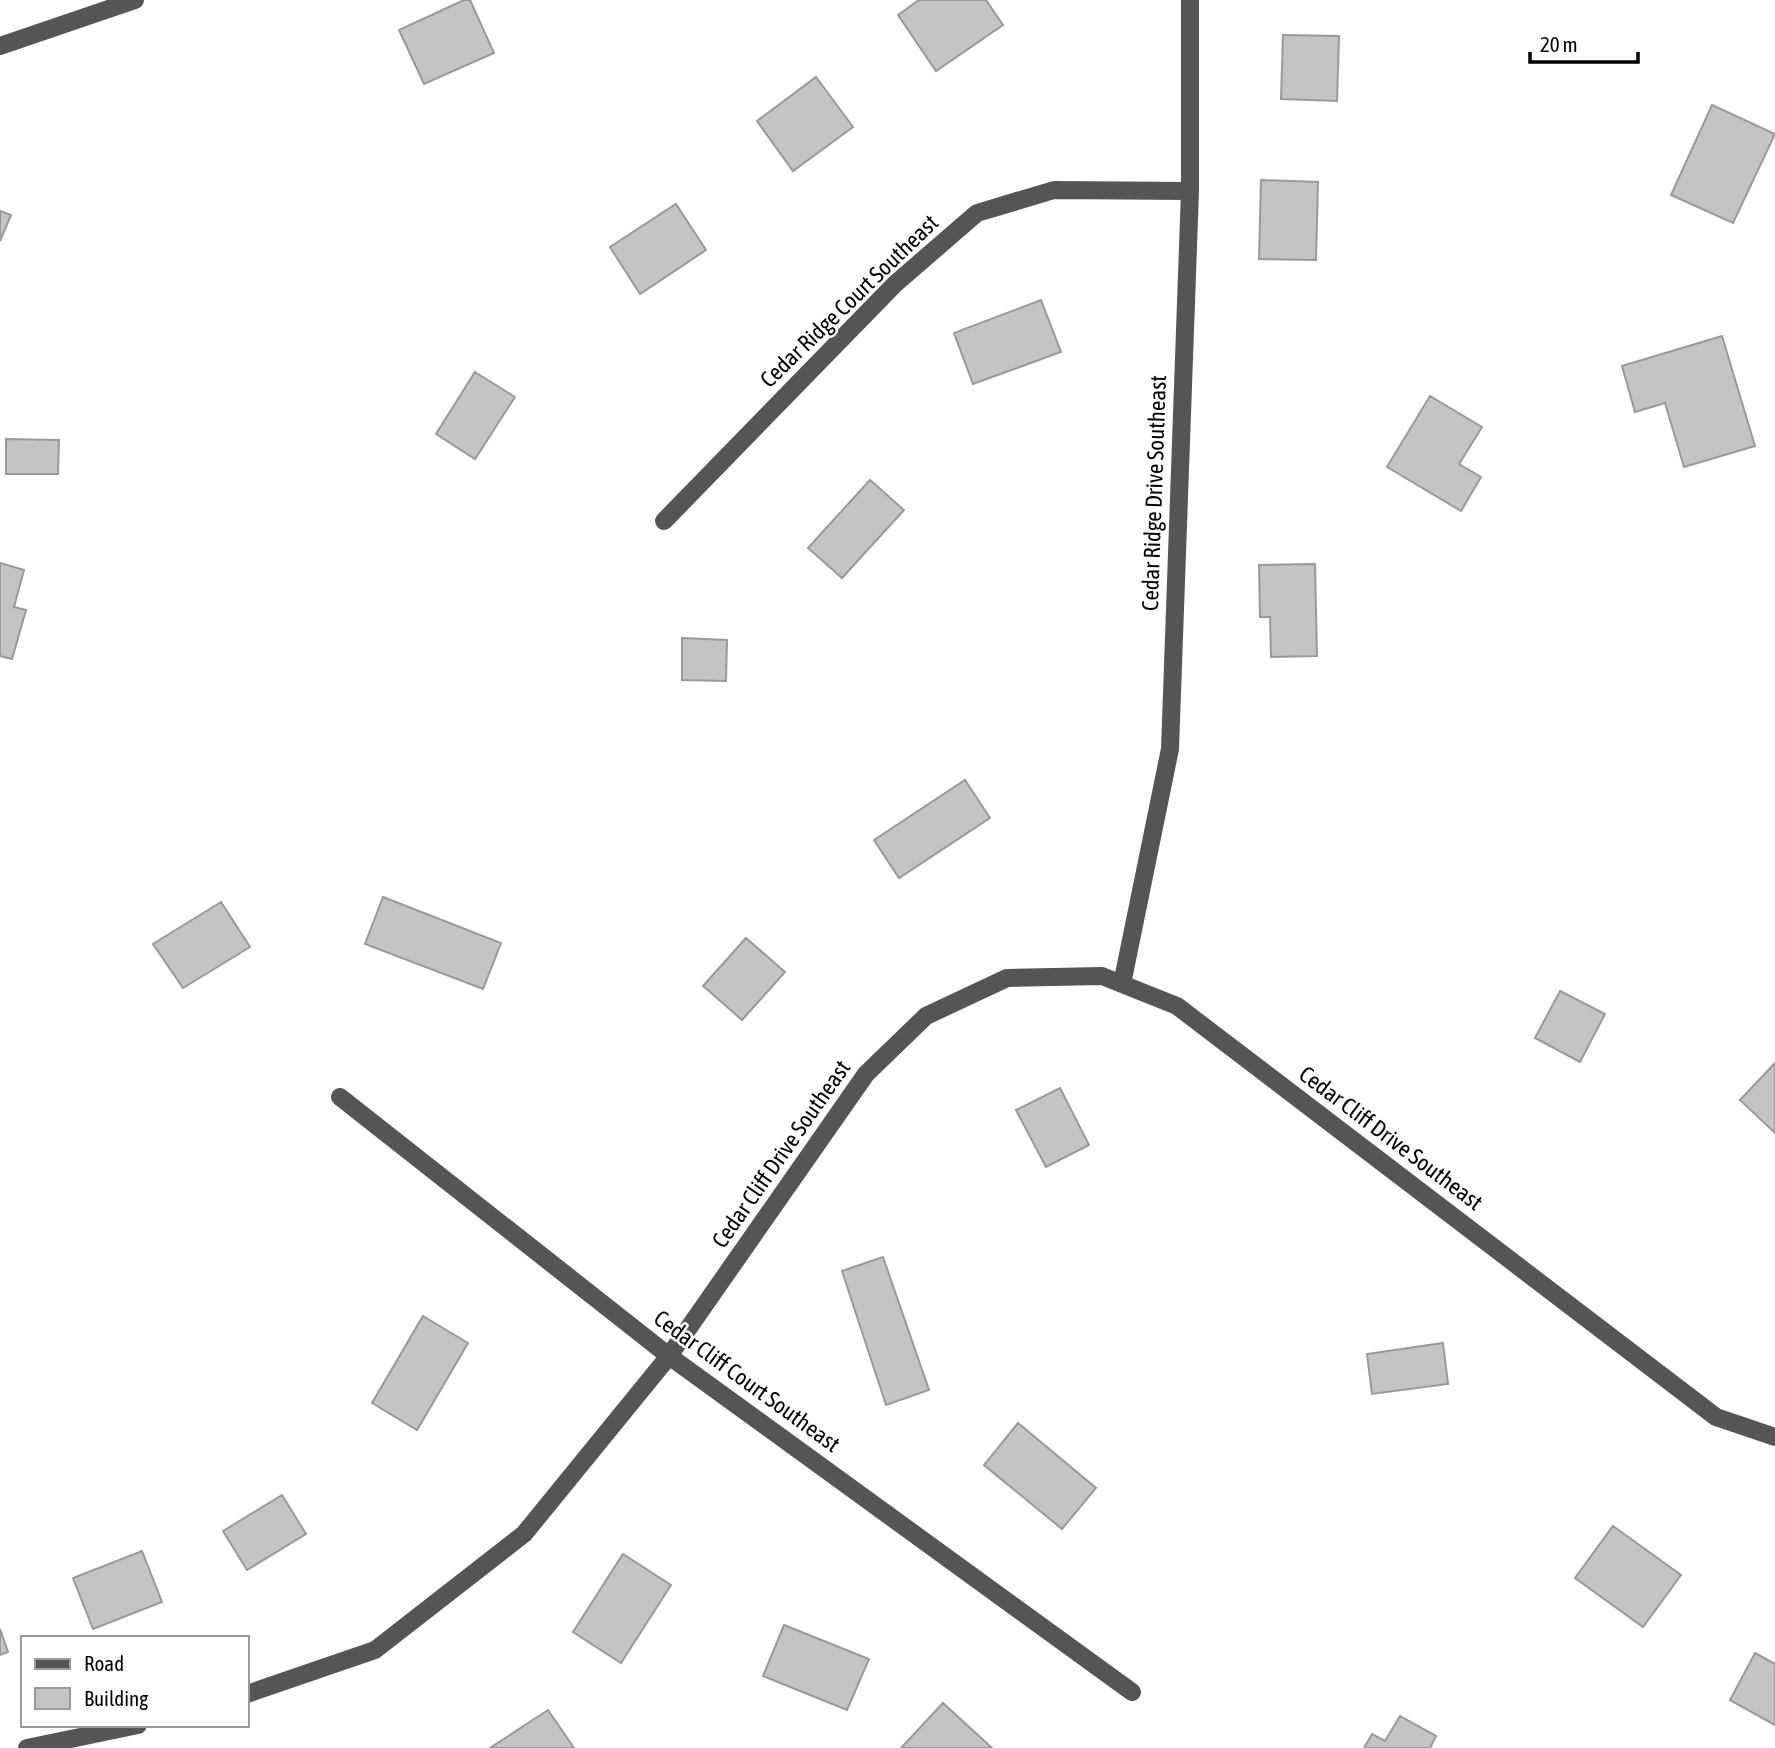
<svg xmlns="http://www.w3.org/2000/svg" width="1775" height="1748" font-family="'Asap Condensed',sans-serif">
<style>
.building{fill:#c4c4c4;stroke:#999;stroke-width:2}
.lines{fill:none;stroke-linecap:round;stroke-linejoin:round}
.minor{stroke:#555;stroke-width:18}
.labels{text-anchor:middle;stroke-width:5;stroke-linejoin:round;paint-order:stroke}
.street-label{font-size:23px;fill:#000;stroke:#fff}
</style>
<rect width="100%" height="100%" fill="#fff"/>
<path class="building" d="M464 0H470L494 53 424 84 399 30Z
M919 0H986L1003 25 936 71 898 15Z
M1283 35 1339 36 1337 101 1281 99Z
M816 77 853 127 793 171 757 121Z
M1712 105 1775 134 1733 223 1671 195Z
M1261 180 1318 182 1316 260 1259 259Z
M676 204 706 250 640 294 610 247Z
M0 211 11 215 0 241Z
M1041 300 1061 352 973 384 954 333Z
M1722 336 1755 446 1684 467 1665 403 1635 412 1622 366Z
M475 372 515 397 475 459 436 434Z
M1430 396 1482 427 1459 464 1481 477 1461 511 1387 467Z
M6 439 59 440 58 474H6Z
M870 480 904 510 842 578 808 548Z
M0 563 24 570 14 607 26 610 12 659 0 656Z
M1315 564 1317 656 1271 657 1270 617H1260L1259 565Z
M682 638 727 640 726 681 682 680Z
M965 780 990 818 899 878 874 840Z
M383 897 501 943 483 989 365 944Z
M221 902 250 947 183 988 153 944Z
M746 938 785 972 742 1020 703 986Z
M1560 991 1605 1014 1580 1062 1535 1038Z
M1775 1063V1133L1740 1100Z
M1060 1088 1089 1145 1046 1167 1016 1110Z
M883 1257 929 1390 886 1405 842 1271Z
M423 1316 468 1343 417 1430 372 1403Z
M1443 1343 1448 1384 1372 1394 1367 1354Z
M1018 1423 1096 1488 1062 1529 984 1465Z
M282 1495 306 1534 247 1570 223 1531Z
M1613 1526 1681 1575 1643 1627 1575 1578Z
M142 1551 162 1602 93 1629 73 1578Z
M623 1554 671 1585 621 1663 573 1632Z
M784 1625 869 1659 847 1710 763 1676Z
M0 1629 8 1652 0 1655Z
M1755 1653 1775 1664V1725L1730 1700Z
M943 1703 992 1748H901Z
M548 1710 574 1748H490Z
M1400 1716 1436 1736 1430 1748H1364L1372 1734 1385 1741Z"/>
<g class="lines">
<path class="minor" d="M0 46 135 0
M664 521 895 284 977 213 1054 190 1190 191
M1122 984 1170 749 1190 191V0
M340 1097 669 1356 1132 1692
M247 1694 375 1650 524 1534 669 1356 866 1074 926 1016 1007 978 1102 976 1177 1006 1716 1417 1775 1437
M27 1748 138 1725"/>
</g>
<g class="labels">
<g class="street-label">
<text transform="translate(849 301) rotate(-44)" y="8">Cedar Ridge Court Southeast</text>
<text transform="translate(1154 493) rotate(-88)" y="8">Cedar Ridge Drive Southeast</text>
<text transform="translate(1391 1138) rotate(37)" y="8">Cedar Cliff Drive Southeast</text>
<text transform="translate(781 1154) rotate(-55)" y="8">Cedar Cliff Drive Southeast</text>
<text transform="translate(747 1381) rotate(36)" y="8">Cedar Cliff Court Southeast</text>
</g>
</g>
<rect x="21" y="1636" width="228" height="91" fill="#ffffff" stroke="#999999" stroke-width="2"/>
<rect x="35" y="1659" width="35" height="10" fill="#555555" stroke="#999999" stroke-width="2"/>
<text x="84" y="1671" font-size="21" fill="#000000">Road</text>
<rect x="35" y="1688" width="35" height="21" fill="#c4c4c4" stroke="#999999" stroke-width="2"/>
<text x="84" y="1706" font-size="21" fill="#000000">Building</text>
<path d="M1530 52v10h108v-10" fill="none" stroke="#000000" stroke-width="3.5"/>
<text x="1540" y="52" font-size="21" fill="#000000" stroke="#ffffff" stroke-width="5" paint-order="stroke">20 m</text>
</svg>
